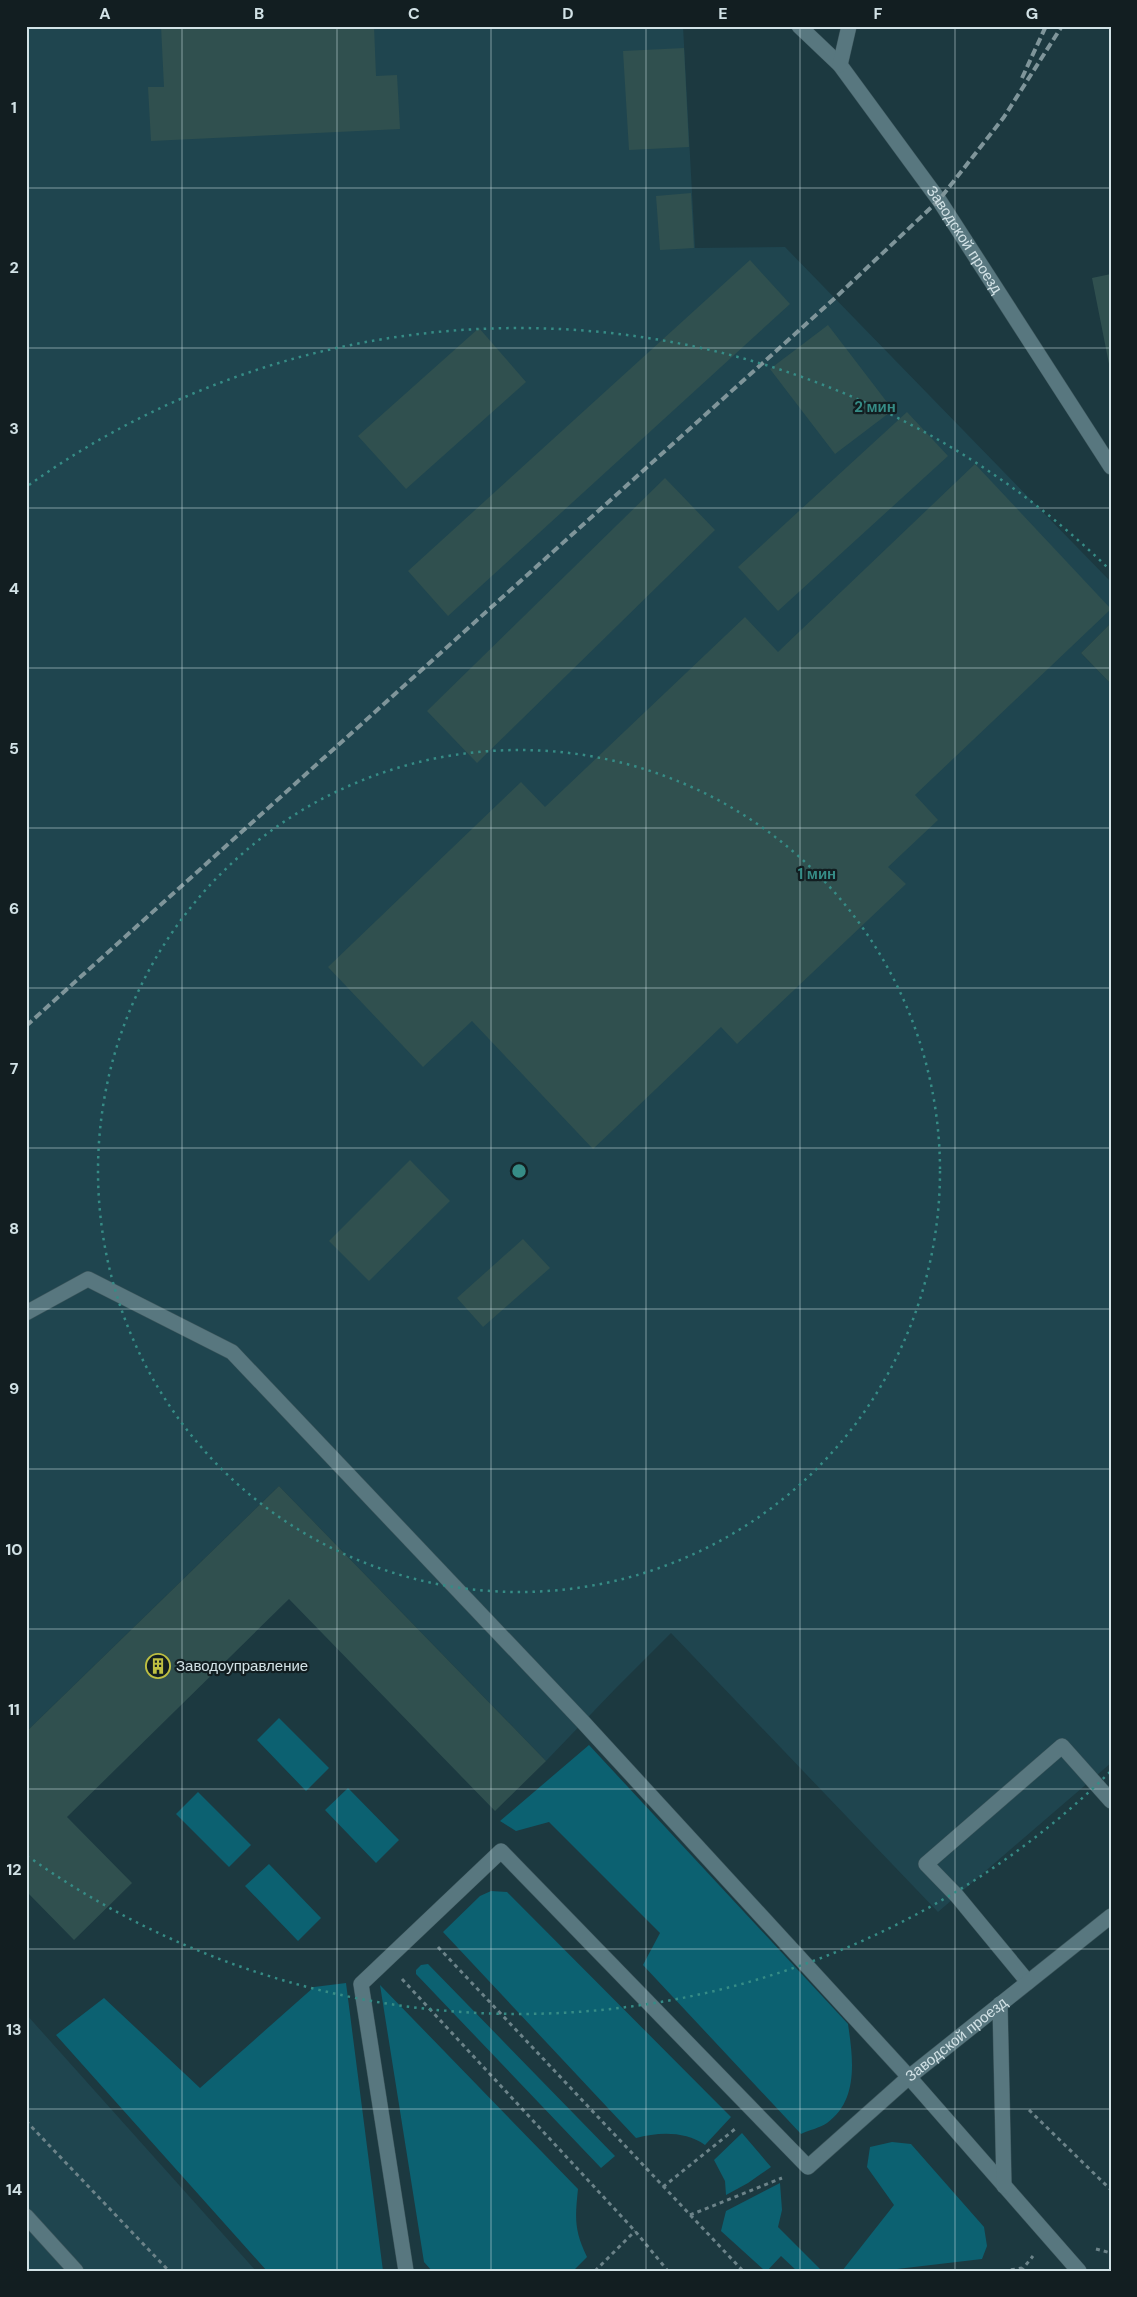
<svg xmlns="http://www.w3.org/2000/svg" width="1137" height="2297" font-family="'DM Sans',sans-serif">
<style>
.built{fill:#1f454f}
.green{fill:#0c6171}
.building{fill:#30504f}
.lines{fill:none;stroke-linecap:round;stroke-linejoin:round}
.minor-casing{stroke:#3d565c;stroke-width:16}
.path{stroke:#6c8389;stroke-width:3;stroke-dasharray:4 4;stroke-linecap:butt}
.minor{stroke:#58777f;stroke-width:15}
.rail{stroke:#7f959a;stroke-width:4;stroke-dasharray:8 4;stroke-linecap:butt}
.grid{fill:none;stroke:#d2e2e6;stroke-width:1;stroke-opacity:0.55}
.ring{fill:none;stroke:#368c86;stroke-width:2.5;stroke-dasharray:2.5 5}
.labels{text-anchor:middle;stroke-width:4.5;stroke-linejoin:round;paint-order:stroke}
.street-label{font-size:15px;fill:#d2e2e6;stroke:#121e21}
.poi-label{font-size:15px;fill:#d2e2e6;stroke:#121e21;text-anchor:start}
.centre{fill:#368c86;stroke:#121e21;stroke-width:2.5}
.ring-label{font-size:15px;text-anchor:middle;font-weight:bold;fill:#368c86;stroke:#121e21;stroke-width:4.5;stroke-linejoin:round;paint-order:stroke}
.neatline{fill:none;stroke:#d2e2e6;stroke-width:2}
.grid-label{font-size:16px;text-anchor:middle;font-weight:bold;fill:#d2e2e6}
</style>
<rect width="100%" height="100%" fill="#1c3940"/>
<path class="built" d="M26 26H683L695 248 785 247 1111 582V623L1081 653 1111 684V1763L938 1912 671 1633 616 1688 546 1761 279 1486 26 1732Z
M26 2014 256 2271H26Z"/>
<path class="green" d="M279 1718 329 1768 306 1791 257 1740Z
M589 1745 848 2024C853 2058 859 2100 827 2123 820 2128 809 2130 801 2134L643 1965 660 1933 549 1822 516 1831 500 1821Z
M348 1788 399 1840 376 1863 325 1810Z
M198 1792 251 1845 229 1867 176 1814Z
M269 1864 321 1918 298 1941 245 1886Z
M491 1891 507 1892 731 2117 705 2145C685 2131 659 2132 636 2138L443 1932 480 1896Z
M428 1964 615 2156 601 2168 416 1974V1970L421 1965Z
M346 1983 383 2271H267L56 2035 104 1998 200 2088 314 1987Z
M380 1985 578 2189C575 2218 574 2230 587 2257L573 2271H432L424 2262Z
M742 2133 771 2167 748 2183 726 2195 725 2181 714 2160Z
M892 2142 911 2144 984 2227 987 2246 982 2259 880 2271H842L894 2205 867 2167 870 2147Z
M780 2183 782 2210 778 2227 822 2271H797L781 2256 767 2271H765L721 2231 726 2211Z"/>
<path class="building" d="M161 26H374L376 76 397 75 400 129 151 141 148 87H164Z
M684 48 689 147 629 150 623 51Z
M691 193 694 248 660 250 656 196Z
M750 260 790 304 448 616 408 571Z
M1111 274V369H1110L1092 278Z
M828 325 893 410 835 454 770 369Z
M479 328 526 382 406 489 358 436Z
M907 412 948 456 778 611 738 567Z
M975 464 1111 609 915 795 938 820 888 867 906 884 737 1044 721 1027 593 1149 472 1021 423 1067 328 967 521 782 545 807 745 617 778 652Z
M665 478 715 530 477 763 427 711Z
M1111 623V684L1081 653Z
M410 1160 450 1201 369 1281 329 1241Z
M523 1239 550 1268 483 1327 457 1298Z
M279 1486 546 1761 495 1811 289 1599 67 1817 132 1883 74 1940 26 1891V1732Z"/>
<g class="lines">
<defs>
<g id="minor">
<path id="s1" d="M799 26 840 65 939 200 1111 467"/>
<path d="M840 65 849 26"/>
<path d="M26 1313 88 1279 232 1352 583 1722 909 2077 1079 2271"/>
<path d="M1028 1982 957 1896 926 1864 1062 1746 1111 1801"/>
<path d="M1000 2004 1004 2186"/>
<path d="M26 2216 76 2271"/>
<path id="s2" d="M406 2271 361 1984 501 1851 808 2167 909 2077 1111 1916"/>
</g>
</defs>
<use href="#minor" class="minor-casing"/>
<path class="path" d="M438 1947 743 2271
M402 1979 635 2231 668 2271
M1029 2110 1111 2190
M26 2121 169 2271
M663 2187 735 2129
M690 2215 782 2178
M1096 2249 1111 2253
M595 2271 635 2231
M1003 2271 1022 2268
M1021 2271 1033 2256"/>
<use href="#minor" class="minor"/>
<path class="rail" d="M1022 78 1046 26
M26 1026 835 298 939 200 1004 117 1062 26"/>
</g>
<path class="grid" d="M182 26V2271M337 26V2271M491 26V2271M646 26V2271M800 26V2271M955 26V2271M26 188H1111M26 348H1111M26 508H1111M26 668H1111M26 828H1111M26 988H1111M26 1148H1111M26 1309H1111M26 1469H1111M26 1629H1111M26 1789H1111M26 1949H1111M26 2109H1111"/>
<g class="ring">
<circle cx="519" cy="1171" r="421"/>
<path d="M1110 1772A843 843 0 0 1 29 1857M29 485A843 843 0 0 1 1110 570"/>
</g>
<defs>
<symbol id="building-ring" viewBox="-11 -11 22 22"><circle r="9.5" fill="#121e21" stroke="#bebf42" stroke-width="1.5"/><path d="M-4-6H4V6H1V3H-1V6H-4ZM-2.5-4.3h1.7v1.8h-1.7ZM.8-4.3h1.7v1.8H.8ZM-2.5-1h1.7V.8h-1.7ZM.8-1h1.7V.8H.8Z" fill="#bebf42"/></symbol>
</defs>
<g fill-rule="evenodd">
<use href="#building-ring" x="144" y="1652" width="28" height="28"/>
</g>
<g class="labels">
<g class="street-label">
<text dy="5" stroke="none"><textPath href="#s1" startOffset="271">Заводской проезд</textPath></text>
<text dy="5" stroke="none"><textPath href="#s2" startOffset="1120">Заводской проезд</textPath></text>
</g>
<g class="poi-label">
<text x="176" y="1671">Заводоуправление</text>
</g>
</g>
<circle cx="519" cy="1171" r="8" class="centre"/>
<g class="ring-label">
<text x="875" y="412">2 мин</text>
<text x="817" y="879">1 мин</text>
</g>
<rect width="1137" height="2297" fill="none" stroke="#121e21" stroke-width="55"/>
<rect x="28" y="28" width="1082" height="2242" class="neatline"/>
<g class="grid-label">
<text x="105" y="19">A</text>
<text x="259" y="19">B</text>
<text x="414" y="19">C</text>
<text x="568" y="19">D</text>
<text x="723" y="19">E</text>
<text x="878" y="19">F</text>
<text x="1032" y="19">G</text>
<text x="14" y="113">1</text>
<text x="14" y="273">2</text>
<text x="14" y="434">3</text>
<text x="14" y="594">4</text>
<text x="14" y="754">5</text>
<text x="14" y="914">6</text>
<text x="14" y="1074">7</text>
<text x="14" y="1234">8</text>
<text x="14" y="1394">9</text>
<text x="14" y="1555">10</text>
<text x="14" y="1715">11</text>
<text x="14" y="1875">12</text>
<text x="14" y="2035">13</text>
<text x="14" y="2195">14</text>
</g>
</svg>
